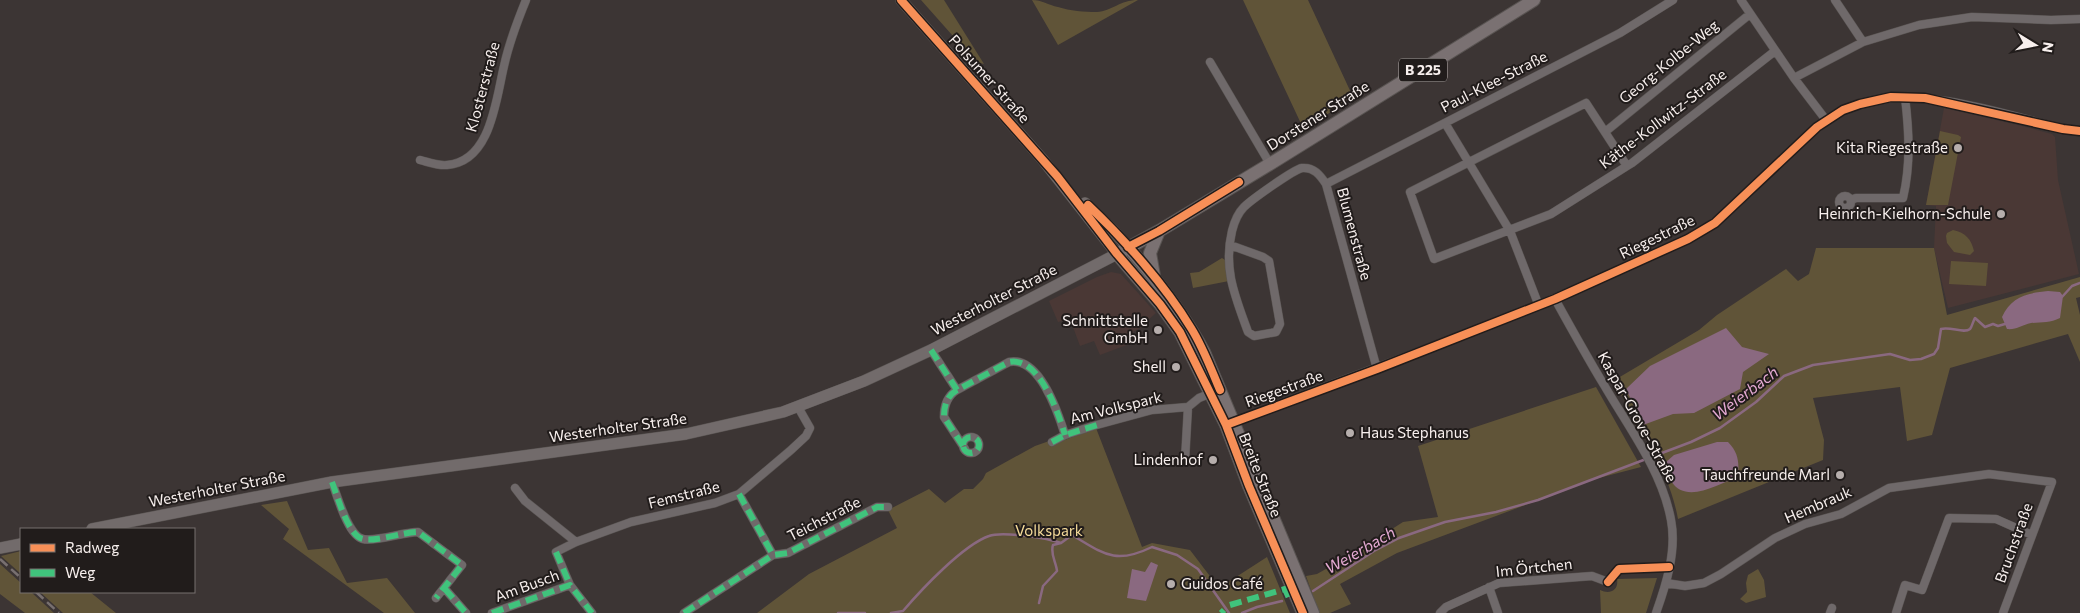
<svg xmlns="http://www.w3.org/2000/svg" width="2080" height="613" font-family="Commissioner,sans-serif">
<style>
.built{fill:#4a3835}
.green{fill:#605438}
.water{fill:#8a6980}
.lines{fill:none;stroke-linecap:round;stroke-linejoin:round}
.stream{stroke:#8a6980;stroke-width:2.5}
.street-casing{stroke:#595452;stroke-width:9}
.secondary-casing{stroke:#595452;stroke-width:12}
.primary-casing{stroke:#595452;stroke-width:14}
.street{stroke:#6f696a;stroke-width:8}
.secondary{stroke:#726b6b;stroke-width:11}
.primary{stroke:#7a7172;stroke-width:12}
.rail{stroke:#787070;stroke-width:2.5;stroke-dasharray:10 5;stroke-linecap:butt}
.quiet{stroke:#40c37c;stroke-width:6;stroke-dasharray:12 6;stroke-linecap:butt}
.cycleway-casing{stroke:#211c1b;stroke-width:11}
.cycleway{stroke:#f78f57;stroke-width:8}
.poi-dot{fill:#b6aeac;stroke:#211c1b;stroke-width:2}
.labels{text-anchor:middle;stroke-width:4;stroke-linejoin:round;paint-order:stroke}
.shield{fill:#211c1b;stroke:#b7b0ae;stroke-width:1}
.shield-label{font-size:14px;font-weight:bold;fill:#f7efed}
.street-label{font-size:15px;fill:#f7efed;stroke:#211c1b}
.poi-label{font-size:15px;fill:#f7efed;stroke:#211c1b;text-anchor:end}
.park-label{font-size:15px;fill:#f5db9a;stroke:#211c1b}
.water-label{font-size:16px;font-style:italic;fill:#e4a9d2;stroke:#211c1b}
</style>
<rect width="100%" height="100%" fill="#3c3534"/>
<path class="built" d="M1944 108 2022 126 2052 134 2055 137 2058 180 2079 274 1948 308 1934 248 1936 206 1926 205Z
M1111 272 1121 274 1156 313 1147 321 1148 324 1129 334 1132 343 1100 355 1094 341 1080 346 1070 319 1058 322 1049 301 1097 277Z"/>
<path class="green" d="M921 0H944L984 64 976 62Z
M1032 0C1042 0 1048 5 1058 7 1070 11 1084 12 1097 12 1112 11 1120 0 1138 0L1058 45Z
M1243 0H1308L1353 97 1304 130Z
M1940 131 1958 135 1961 137 1948 205H1926Z
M1953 230C1966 233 1971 239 1974 251L1970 255 1954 252 1947 243 1946 236 1947 233Z
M1816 248H1934L1947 315 2080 277V297L2076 298 2080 315V362L2068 334 1950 368 1932 435 1907 441 1900 387 1813 398 1824 440 1823 460 1678 519C1669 469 1638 425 1613 381L1699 330 1717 315 1786 269 1798 281 1809 274Z
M1222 258 1225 260 1229 281 1193 288 1190 273 1199 272Z
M1951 261 1988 263 1986 286 1949 284Z
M1596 387 1641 467 1595 479 1397 553 1340 584 1351 604 1330 613H1319L1306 576 1317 574 1356 552 1403 522 1438 517 1418 446Z
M1096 428 1142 547 1152 543 1190 550 1219 588 1267 557 1290 613H757L809 574 897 528 888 510 929 489 945 503 964 489H973L983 479 986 473 1035 446 1052 440 1054 444Z
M287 501 308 550 329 548 347 583 387 578 415 613H384L283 539 289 529 261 505Z
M21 551V574L1 556Z
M0 564 21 583V592H31L54 613H25L0 594Z
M1758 569 1764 580 1766 597 1746 603 1740 599 1747 592 1746 583 1748 575Z
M1657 578 1646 613H1601L1600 590C1610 595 1619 590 1617 579Z
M40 592H90L116 613H63Z"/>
<path class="water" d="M2048 291 2060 292 2063 296 2060 318C2050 323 2042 322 2031 323 2022 325 2016 330 2007 329L2002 317C2011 297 2027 293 2048 291Z
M1726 328 1742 347 1769 354 1743 372 1740 389 1694 413 1673 414 1643 425 1626 389 1650 366Z
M1717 442H1728C1739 453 1739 463 1738 477 1718 484 1686 505 1671 481 1668 476 1668 468 1666 462L1674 455Z
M1151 562 1158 565 1146 601 1127 598 1132 569 1145 572Z"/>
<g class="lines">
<path class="stream" d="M2062 297 2072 286 2080 283
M1313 591 1374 551 1399 538 1445 522 1496 512 1538 500 1691 442 1720 428 1756 402 1784 376 1813 365 1890 354 1910 360 1921 359 1934 354 1938 348 1941 329C1950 326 1964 334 1970 329 1972 327 1973 321 1975 318L1985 327 1993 324 1998 326 2005 324
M1039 603 1043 586 1057 571C1056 562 1050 554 1053 545L1061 543
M838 613H865
M891 613 903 611C921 590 963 545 989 536 1002 531 1048 538 1061 543L1072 535C1104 554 1115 565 1152 547L1177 555 1198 569 1229 613
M1242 613 1257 607 1282 601"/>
<defs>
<path id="street" d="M1741 0 1794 78 1826 120
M1835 0 1863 42
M1210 62 1270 164
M1794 78 1863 42 1919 25 1972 17 2051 20 2080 19
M1445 123 1510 231 1539 306
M1605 132 1750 14
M420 160C428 162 438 166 447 165 491 162 496 99 504 66 509 43 517 22 526 0
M1627 166 1586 103 1410 192 1434 259 1551 214 1627 166 1632 163 1775 51
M1326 184 1620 33 1673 0
M1839 202a6 6 0 1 1 12 0a6 6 0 1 1-12 0Z
M1851 200 1856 198H1903C1911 164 1909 131 1905 97
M1230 245 1263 257 1269 261 1280 324 1276 332 1254 336 1248 332C1235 296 1223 269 1232 231 1234 223 1238 213 1244 207 1251 200 1293 170 1302 168 1314 167 1320 175 1326 184L1377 369
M1555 299C1571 328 1587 357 1604 385 1629 428 1662 471 1671 520 1677 551 1666 585 1656 613
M931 350 957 390 1009 362C1039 356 1058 412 1065 435
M957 390C947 396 944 405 944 417L965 449
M1231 423C1357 373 1486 330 1610 274 1636 262 1664 251 1690 238 1729 217 1759 181 1791 151 1813 131 1834 111 1863 103 1923 86 2004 114 2063 129L2080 131
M963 445a8 8 0 1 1 16 0a8 8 0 1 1-16 0Z
M1052 442 1065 435 1093 426 1152 410 1188 407 1199 398 1214 392
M1185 460 1188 407
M332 482C337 495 348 536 363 539 375 542 404 532 418 532L462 565 436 598
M515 488 525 501 576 542
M739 494 773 555 788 553 877 507H888
M1666 583 1685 586 1704 583 1721 574 1775 538 1805 524 1841 514 1889 488 1989 474 2052 482 2003 613
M570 585 556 552 576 542 631 522 715 503 739 494 791 450 806 436 810 428 798 407
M1489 587 1498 613
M445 589 466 613
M492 613 570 585 592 613
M684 613 773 555
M1440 613 1446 607 1499 583 1592 576 1608 582
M1830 613 1832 608
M1896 613 1905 585 1922 590 1949 518 1996 519 2032 535"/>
<path id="secondary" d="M1085 203 1113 230 1128 247
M92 529 332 482 686 434 783 412 864 381 931 350 1117 254 1043 160 901 0
M0 548 21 544"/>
<path id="primary" d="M1128 247C1157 280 1183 313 1204 352L1313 613
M1154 276 1150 253 1159 231
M1303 613 1249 486 1226 425 1180 332 1160 304 1117 254 1159 231 1270 164 1534 0"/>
</defs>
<use href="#street" class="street-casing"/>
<use href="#secondary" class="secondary-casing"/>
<use href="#primary" class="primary-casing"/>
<use href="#street" class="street"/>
<use href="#secondary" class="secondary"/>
<use href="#primary" class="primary"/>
<path class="rail" d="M0 559 21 578
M36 592 59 613"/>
<path class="quiet" d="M931 350 957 390 1009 362C1039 356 1058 412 1065 435
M957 390C947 396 944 405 944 417L965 449
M963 445a8 8 0 1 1 16 0a8 8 0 1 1-16 0Z
M1052 442 1065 435 1097 425
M332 482C337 495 348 536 363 539 375 542 404 532 418 532L462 565 436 598
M739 494 773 555 788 553 877 507H888
M556 552 570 585
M445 589 466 613
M1230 605 1285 589 1289 598
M492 613 570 585 592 613
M684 613 773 555
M1221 613 1224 610"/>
<defs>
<path id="cycleway" d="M901 0 1057 176 1117 254 1160 304 1180 332 1226 425 1249 486 1303 613
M1088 205C1124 239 1165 285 1191 328 1203 347 1211 369 1220 390
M1128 247 1159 231 1239 182
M1226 425 1377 369 1555 299 1688 239 1715 223 1817 127 1843 110 1860 104 1891 97 1925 98 2063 129 2080 131
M1608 582 1619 569 1669 567"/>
</defs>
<use href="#cycleway" class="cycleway-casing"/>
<use href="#cycleway" class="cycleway"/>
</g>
<g class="poi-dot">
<circle cx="1958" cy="148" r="5"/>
<circle cx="2001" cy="214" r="5"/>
<circle cx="1158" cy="330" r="5"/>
<circle cx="1176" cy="367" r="5"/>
<circle cx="1350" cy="433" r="5"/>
<circle cx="1213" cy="460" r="5"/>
<circle cx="1840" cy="475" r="5"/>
<circle cx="1171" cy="584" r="5"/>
</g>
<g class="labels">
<rect class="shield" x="1399" y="58.5" width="48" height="23" rx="4"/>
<g class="shield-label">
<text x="1423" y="75">B 225</text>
</g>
<g class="street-label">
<text transform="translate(1669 62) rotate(-39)" y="5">Georg-Kolbe-Weg</text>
<text transform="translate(989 79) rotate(48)" y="5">Polsumer Straße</text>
<text transform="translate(1494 82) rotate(-27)" y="5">Paul-Klee-Straße</text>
<text transform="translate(483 87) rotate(-75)" y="5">Klosterstraße</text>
<text transform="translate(1318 116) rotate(-32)" y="5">Dorstener Straße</text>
<text transform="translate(1663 119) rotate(-37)" y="5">Käthe-Kollwitz-Straße</text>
<text transform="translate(1354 234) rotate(75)" y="5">Blumenstraße</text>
<text transform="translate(1657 237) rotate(-26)" y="5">Riegestraße</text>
<text transform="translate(994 300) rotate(-27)" y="5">Westerholter Straße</text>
<text transform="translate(1284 389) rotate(-20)" y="5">Riegestraße</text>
<text transform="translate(1116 408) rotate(-14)" y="5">Am Volkspark</text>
<text transform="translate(1637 417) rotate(61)" y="5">Kaspar-Grove-Straße</text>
<text transform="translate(618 428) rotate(-8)" y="5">Westerholter Straße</text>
<text transform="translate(1260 475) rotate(68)" y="5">Breite Straße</text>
<text transform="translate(217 489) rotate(-11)" y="5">Westerholter Straße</text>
<text transform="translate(684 495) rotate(-14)" y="5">Femstraße</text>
<text transform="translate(1818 505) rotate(-23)" y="5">Hembrauk</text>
<text transform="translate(824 519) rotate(-27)" y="5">Teichstraße</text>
<text transform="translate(2014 543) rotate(-70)" y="5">Bruchstraße</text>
<text transform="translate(1534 568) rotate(-6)" y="5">Im Örtchen</text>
<text transform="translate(527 586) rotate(-20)" y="5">Am Busch</text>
</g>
<g class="poi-label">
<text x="1948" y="153">Kita Riegestraße</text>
<text x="1991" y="219">Heinrich-Kielhorn-Schule</text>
<text x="1148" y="326">Schnittstelle<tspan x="1148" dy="17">GmbH</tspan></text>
<text x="1166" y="372">Shell</text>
<text x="1360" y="438" text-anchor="start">Haus Stephanus</text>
<text x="1203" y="465">Lindenhof</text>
<text x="1830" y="480">Tauchfreunde Marl</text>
<text x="1181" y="589" text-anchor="start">Guidos Café</text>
</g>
<g class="park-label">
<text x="1049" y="536">Volkspark</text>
</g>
<g class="water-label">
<text transform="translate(1745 393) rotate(-37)" y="6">Weierbach</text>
<text transform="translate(1360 550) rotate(-30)" y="6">Weierbach</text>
</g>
</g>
<rect x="20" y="528" width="175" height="65" fill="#211c1b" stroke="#77706f"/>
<rect x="30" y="544" width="25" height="8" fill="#f78f57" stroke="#77706f"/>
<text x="65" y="553" font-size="15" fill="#f7efed">Radweg</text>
<rect x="30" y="569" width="25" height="8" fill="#40c37c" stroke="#77706f"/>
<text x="65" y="578" font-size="15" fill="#f7efed">Weg</text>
<g transform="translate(2035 45) rotate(100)" stroke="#211c1b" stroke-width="4" paint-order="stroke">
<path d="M0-4L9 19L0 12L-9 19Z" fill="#f7efed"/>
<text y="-8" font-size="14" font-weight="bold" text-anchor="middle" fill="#f7efed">N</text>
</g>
</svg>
